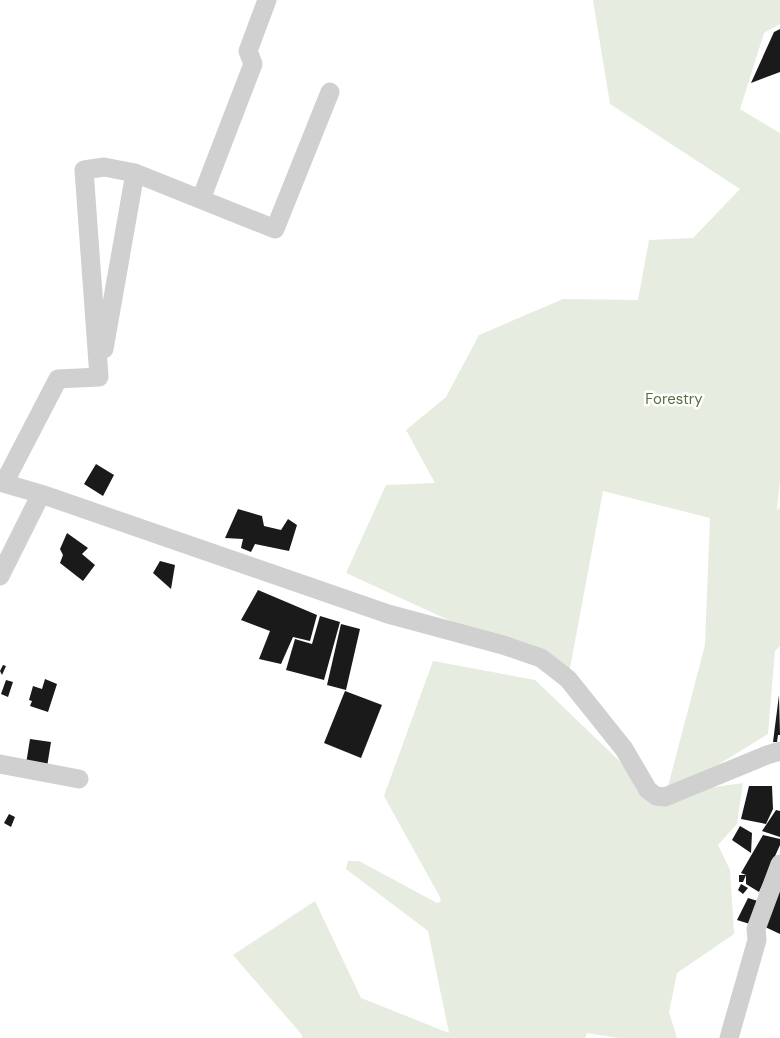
<svg xmlns="http://www.w3.org/2000/svg" width="780" height="1038" font-family="'DM Sans',sans-serif">
<style>
.green{fill:#e6ecdf}
.building{fill:#1a1a1a}
.lines{fill:none;stroke-linecap:round;stroke-linejoin:round}
.minor{stroke:#d0d0d0;stroke-width:19}
.labels{text-anchor:middle;stroke-width:5;stroke-linejoin:round;paint-order:stroke}
.park-label{font-size:15px;fill:#56703f;stroke:#fff}
</style>
<rect width="100%" height="100%" fill="#fff"/>
<path class="green" d="M593 0H780V24L764 33 740 109 780 133V479L777 511 780 507V646L775 651 768 734 672 793 743 783 737 824 718 845 730 870 734 934 677 973 669 1012 677 1038H619L587 1033 585 1038H302V1035L233 955 315 901 361 998 449 1033 428 931 346 869 348 861H359L437 903 440 902 441 899 384 796 433 661 535 680 656 796 666 794 705 645 710 518 603 491 568 679 503 645 346 573 386 485 435 483 406 430 446 397 479 335 563 299 638 300 649 240 693 238 740 189 610 104Z"/>
<path class="building" d="M780 29V72L751 83 774 32Z
M96 464 114 475 103 496 84 484Z
M238 509 262 516 264 526 281 530 288 519 297 525 289 551 255 544 251 552 241 548 243 539 225 538Z
M67 533 88 548 82 554 95 565 83 581 60 563 63 555 60 549Z
M160 561 175 565 171 589 153 573Z
M258 590 317 615 310 641 293 637 281 664 259 659 270 631 241 620Z
M320 616 340 622 324 680 286 670 295 639 312 644Z
M341 624 360 629 346 690 327 685Z
M3 665 6 666 2 675 0 671Z
M45 679 57 684 48 712 30 706 32 701 29 700 33 686 42 689Z
M6 680 13 682 8 697 1 694Z
M345 691 382 705 361 758 324 743Z
M779 695 780 735H778L777 742H773Z
M30 739 51 742 47 767 26 764Z
M749 786H772L773 809 766 824 741 819Z
M776 810 780 811V837L762 831Z
M9 814 15 817 11 827 4 823Z
M740 826 752 833 751 853 732 840Z
M763 835 780 839V845L759 892 746 884V875L741 873Z
M739 875H746L743 882H739Z
M780 882V934L759 924Z
M741 884 748 888 743 894 738 890Z
M748 898 761 902 753 925 737 920Z"/>
<g class="lines">
<path class="minor" d="M201 199 253 64 248 51 267 0
M104 349 135 173
M99 377 84 170 104 167 135 173 275 229 330 92
M0 482 41 494 388 614 503 645 541 658 568 679 624 749 648 790 656 796 665 797 767 755 780 751
M4 483 58 379 99 377
M0 576 41 494
M0 764 79 779
M729 1038 757 940 756 929 780 864"/>
</g>
<g class="labels">
<g class="park-label">
<text x="674" y="404">Forestry</text>
</g>
</g>
</svg>
